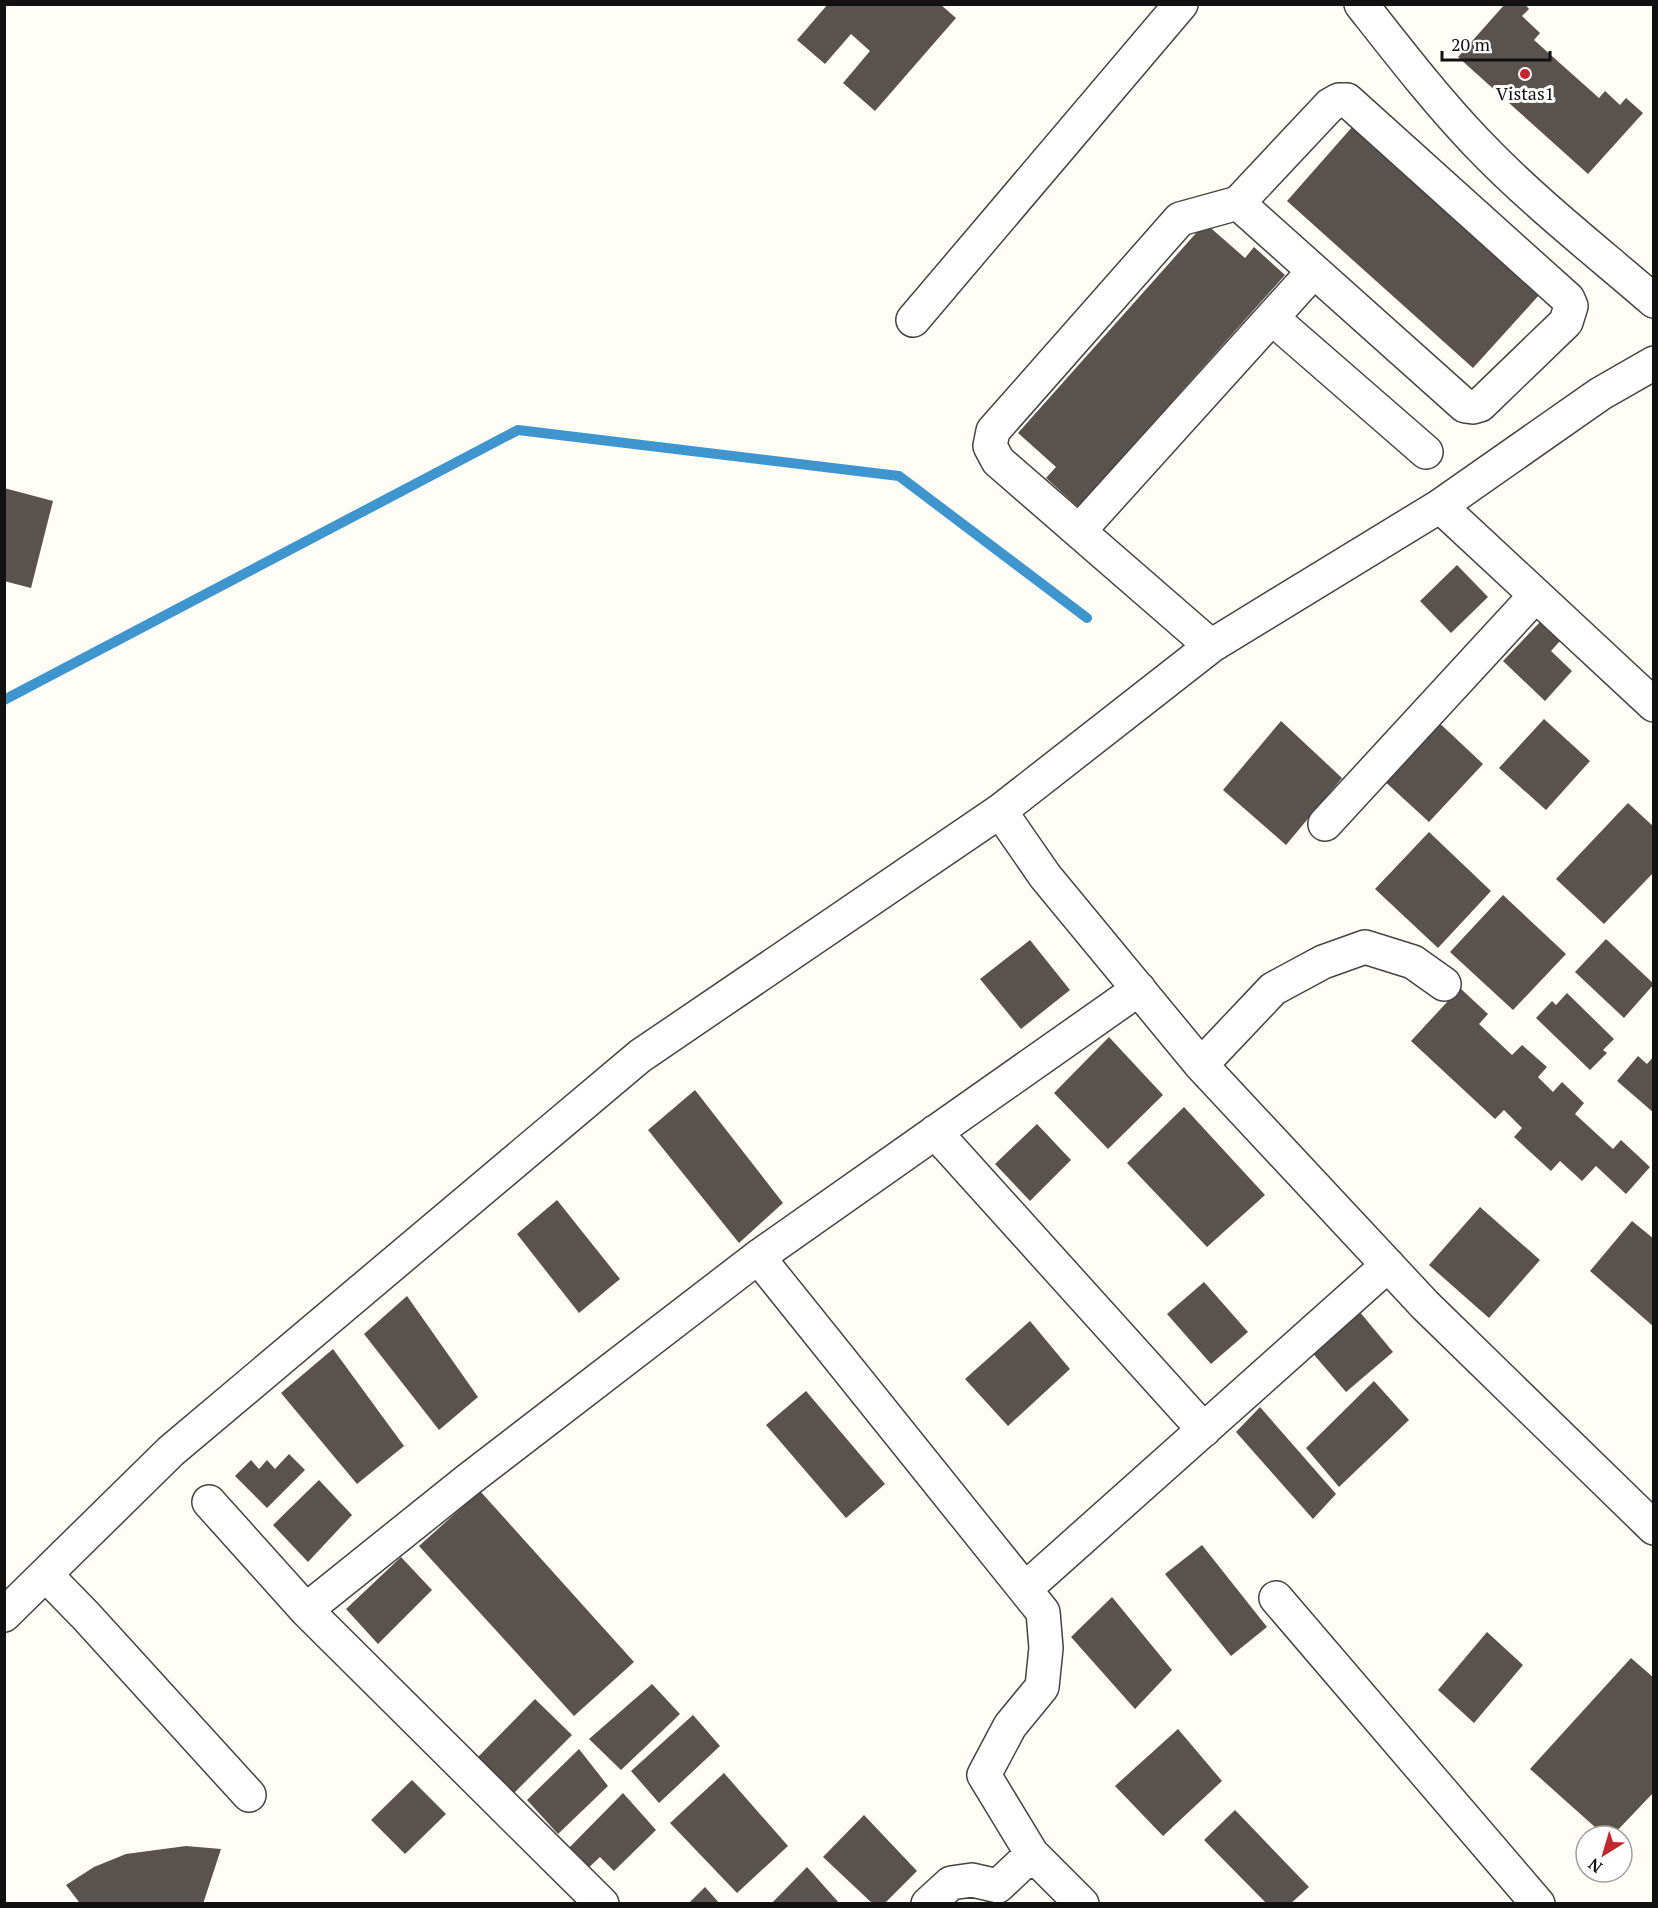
<svg xmlns="http://www.w3.org/2000/svg" width="1658" height="1908" font-family="'PT Serif',serif">
<style>
.lines{fill:none;stroke-linecap:round;stroke-linejoin:round}
.stream{stroke:#3f96cf;stroke-width:10}
.building{fill:#5a524d}
.minor-casing{stroke:#444;stroke-width:36}
.minor{stroke:#fff;stroke-width:33}
.poi-dot{fill:#c4262e;stroke:#fff;stroke-width:2}
.labels{text-anchor:middle;stroke-width:6;stroke-linejoin:round;paint-order:stroke}
.poi-label{font-size:18px;fill:#111;stroke:#fff}
</style>
<rect width="100%" height="100%" fill="#fffdf5"/>
<g class="lines">
<path class="stream" d="M4 700 518 430 899 476 1087 618"/>
</g>
<path class="building" d="M828 4H940L956 18 875 111 843 83 870 51 851 34 825 64 797 40Z
M1505 4H1525L1529 9 1522 16 1540 33 1534 40 1599 98 1605 91 1620 105 1626 98 1643 113 1588 174 1458 57Z
M1353 126 1540 294 1473 368 1287 201Z
M1205 223 1245 258 1254 247 1285 275 1078 507 1046 478 1056 467 1018 433Z
M4 488 53 501 31 588 4 581Z
M1457 565 1488 597 1451 633 1420 601Z
M1540 622 1560 641 1551 651 1572 671 1545 701 1503 661Z
M1434 718 1483 764 1429 822 1380 777Z
M1544 719 1590 761 1546 810 1499 768Z
M1281 721 1342 778 1286 845 1223 790Z
M1628 803 1654 827V872L1604 924 1556 879Z
M1429 832 1491 891 1438 948 1375 889Z
M1503 895 1566 954 1513 1010 1450 952Z
M1606 939 1654 984 1624 1018 1575 972Z
M1030 940 1070 990 1021 1029 980 979Z
M1460 988 1488 1014 1479 1024 1512 1055 1522 1045 1547 1067 1538 1077 1553 1092 1562 1082 1584 1103 1575 1114 1613 1149 1621 1140 1650 1167 1626 1194 1596 1166 1582 1181 1560 1161 1551 1171 1514 1137 1522 1128 1504 1110 1495 1119 1411 1041Z
M1567 993 1614 1039 1603 1050 1607 1053 1590 1070 1536 1018 1552 1001 1556 1005Z
M1109 1037 1163 1095 1108 1149 1054 1093Z
M1638 1056 1647 1064 1654 1056V1113L1617 1081Z
M695 1090 783 1203 739 1243 648 1130Z
M1184 1107 1265 1195 1207 1247 1127 1163Z
M1037 1124 1071 1160 1030 1201 995 1164Z
M557 1200 620 1279 579 1313 517 1234Z
M1480 1207 1540 1260 1489 1318 1429 1265Z
M1632 1221 1654 1239V1327L1590 1271Z
M1204 1282 1248 1332 1211 1364 1167 1314Z
M407 1296 478 1397 439 1430 364 1334Z
M1354 1305 1393 1352 1346 1392 1309 1349Z
M1030 1321 1070 1369 1008 1426 965 1379Z
M333 1349 404 1446 357 1484 281 1393Z
M1374 1381 1409 1420 1339 1487 1306 1448Z
M806 1391 885 1484 846 1518 766 1425Z
M1260 1407 1336 1494 1313 1519 1236 1432Z
M289 1454 305 1470 267 1508 235 1476 251 1460 259 1469 267 1460 275 1469Z
M319 1480 352 1515 308 1562 273 1525Z
M480 1491 634 1662 574 1716 419 1546Z
M1202 1545 1267 1627 1231 1656 1165 1574Z
M401 1557 432 1590 378 1644 346 1609Z
M1112 1597 1172 1670 1135 1709 1071 1637Z
M1487 1632 1523 1665 1474 1723 1438 1690Z
M1631 1658 1654 1678V1792L1612 1836H1605L1530 1769Z
M652 1684 680 1714 621 1770 589 1739Z
M535 1699 572 1735 514 1793 478 1757Z
M693 1715 720 1746 659 1803 631 1771Z
M1178 1729 1222 1781 1163 1836 1115 1786Z
M579 1749 608 1786 558 1834 527 1800Z
M724 1773 788 1846 737 1893 670 1823Z
M412 1780 446 1814 405 1854 371 1820Z
M623 1793 656 1830 614 1871 600 1857 585 1871 565 1852Z
M1235 1810 1309 1887 1290 1904H1267L1204 1840Z
M864 1815 917 1871 884 1904H873L823 1857Z
M186 1846 221 1849 203 1904H77L79 1902 66 1885 94 1867 126 1854Z
M807 1867 840 1904H771Z
M705 1887 720 1904H688Z"/>
<g class="lines">
<defs>
<path id="minor" d="M1361 4C1398 51 1435 99 1476 142 1530 199 1594 249 1654 301
M1272 318 1426 452
M913 320 1181 4
M1440 506 1654 705
M1079 531 1313 272
M1211 646 998 461 990 446 993 431 1180 219 1238 203 1330 105 1339 100H1347L1568 299 1571 306 1566 322 1480 405 1473 407 1465 406 1238 203
M1000 811 1045 876 1201 1065 1425 1305 1654 1528
M1325 824 1536 595
M1201 1065 1273 989 1323 962 1365 947 1413 962 1444 984
M935 1132 1204 1430
M758 1257 1043 1612 1046 1648 1042 1687 1010 1726 984 1775 1032 1854 1082 1904
M209 1502 306 1610 602 1904
M46 1575 86 1616 249 1795
M1025 1589 1388 1265
M1276 1598 1538 1904
M306 1610 468 1480 758 1257 1139 989
M4 1615 171 1451 640 1056 1000 811 1211 646 1440 506 1600 394 1654 363
M928 1904 951 1883 972 1880 998 1886 1032 1854"/>
</defs>
<use href="#minor" class="minor-casing"/>
<use href="#minor" class="minor"/>
</g>
<circle class="poi-dot" cx="1525" cy="74" r="6"/>
<g class="labels">
<g class="poi-label">
<text x="1525" y="100">Vistas1</text>
</g>
</g>
<rect width="1658" height="1908" fill="none" stroke="#111111" stroke-width="12"/>
<g transform="translate(1604 1854) rotate(217)"><circle r="28" fill="#ffffff" stroke="#a0a0a0" stroke-width="1.5"/>
<path d="M0-4.5L10 22L0 15L-10 22Z" fill="#c4262e"/>
<text y="-9" font-size="16" font-weight="bold" text-anchor="middle" fill="#111111">N</text>
</g>
<path d="M1442 51v9h108v-9" fill="none" stroke="#111111" stroke-width="3"/>
<text x="1451" y="51" font-size="18" fill="#111111" stroke="#ffffff" stroke-width="4.5" paint-order="stroke">20 m</text>
</svg>
